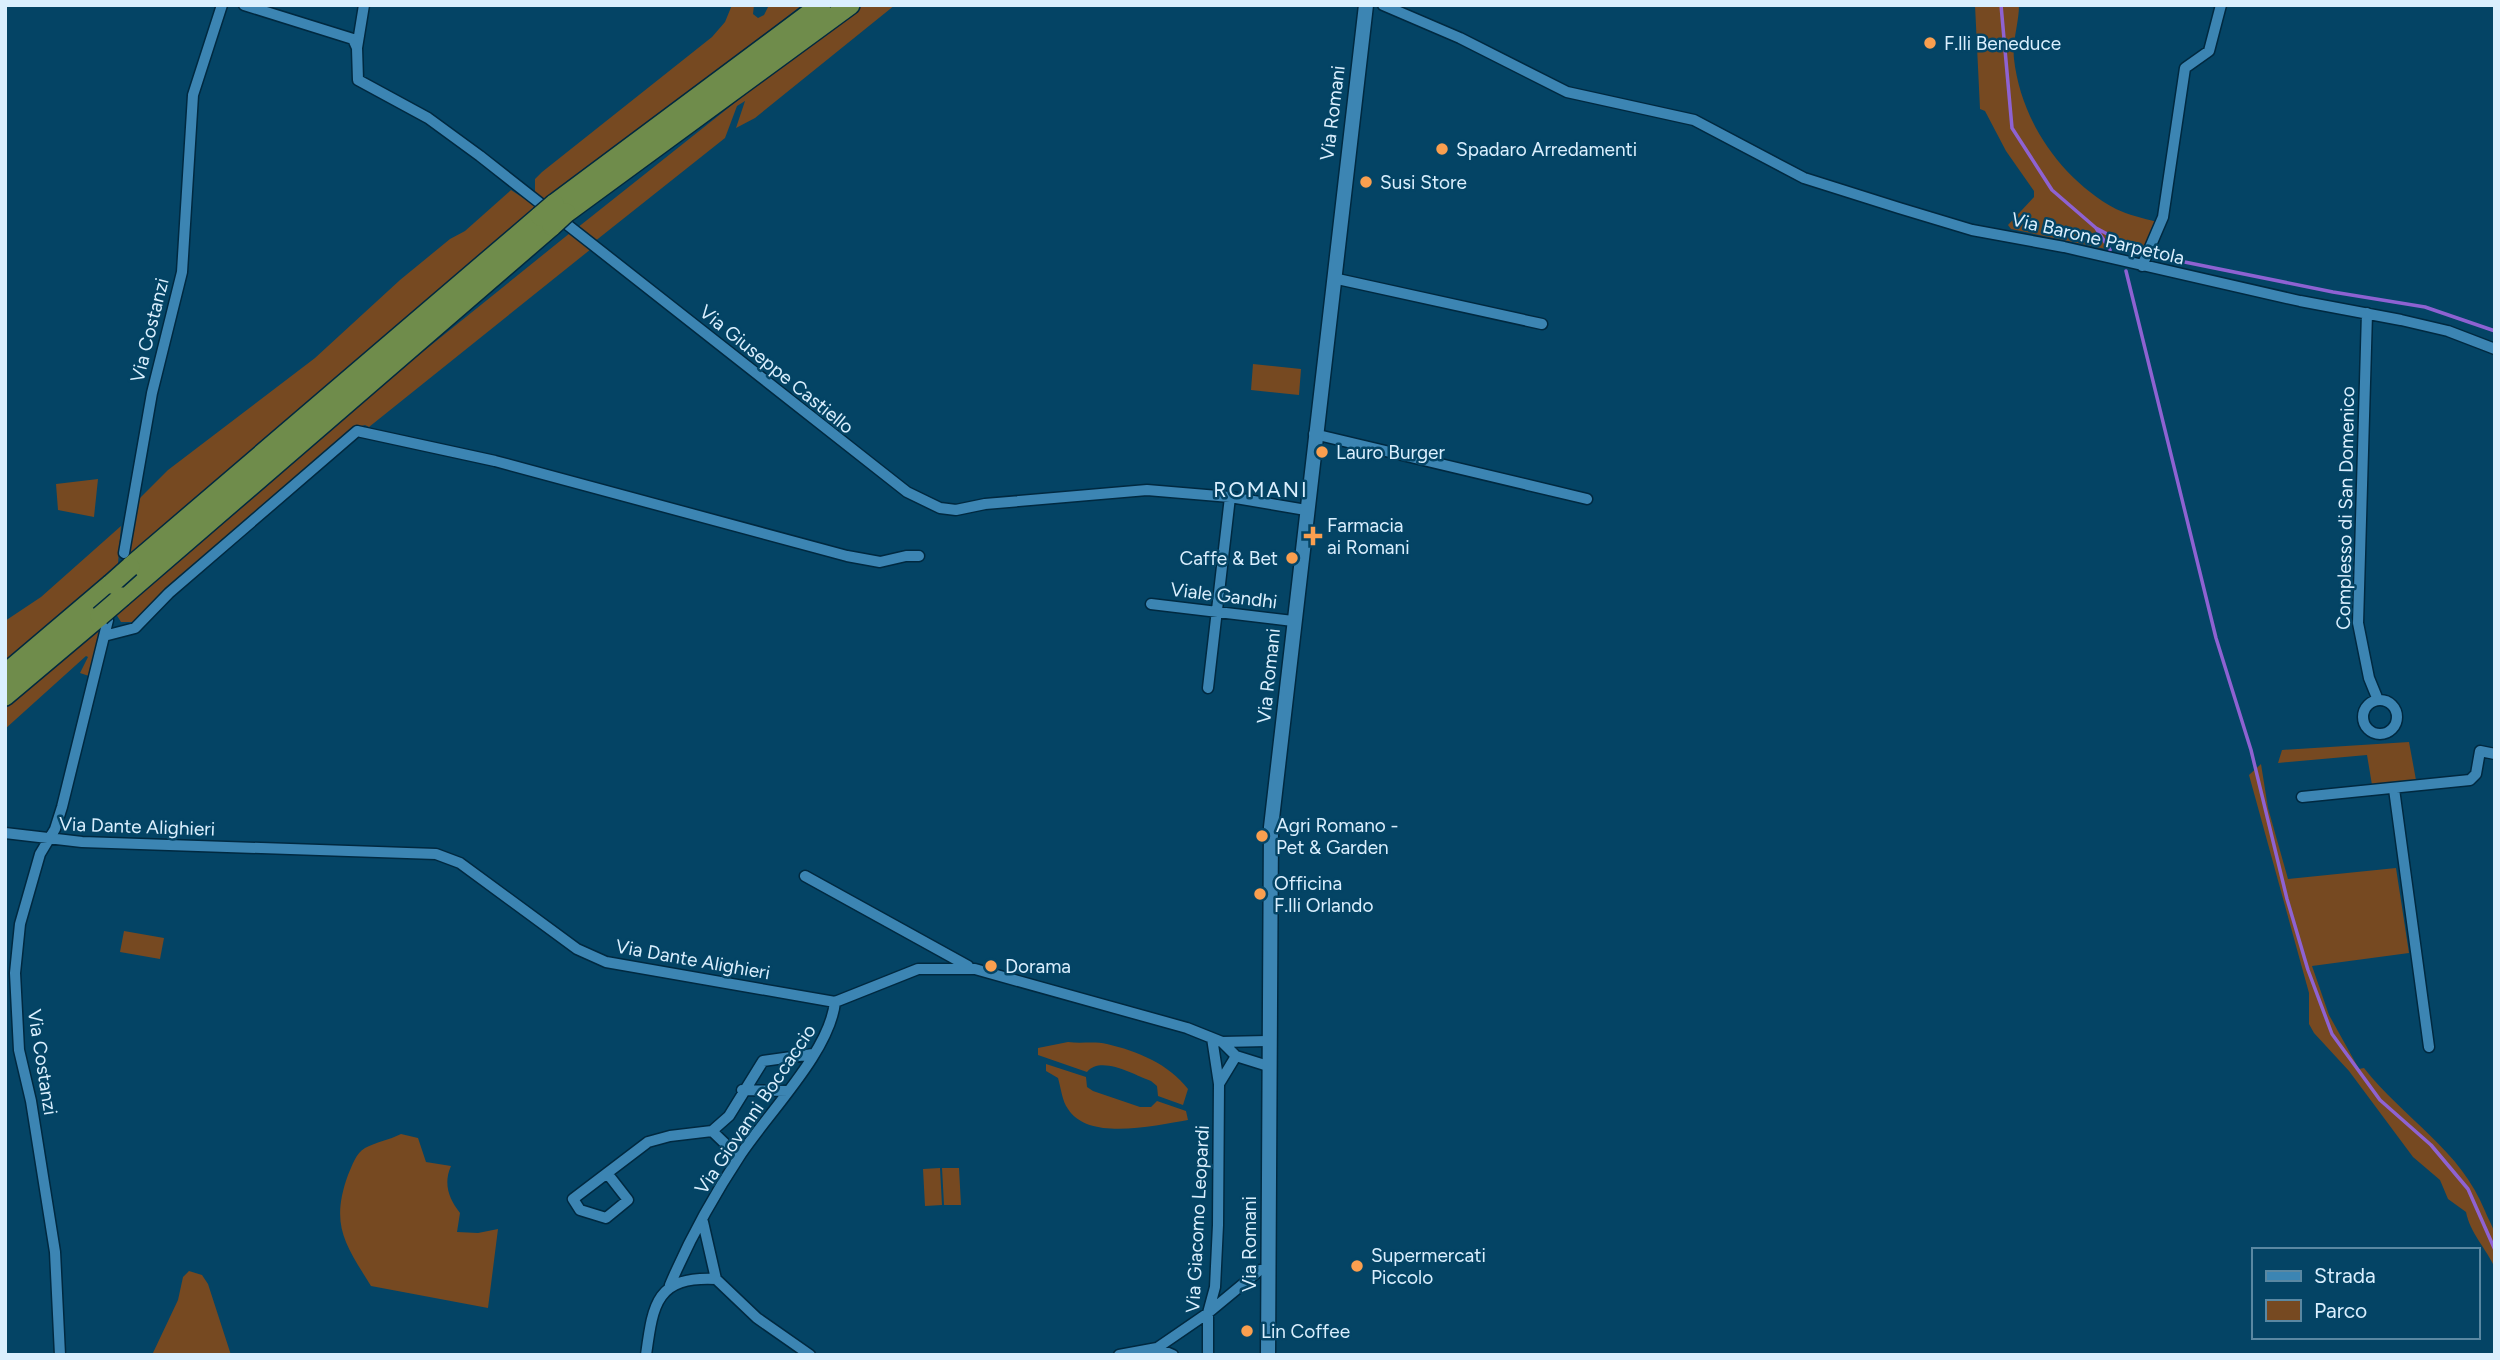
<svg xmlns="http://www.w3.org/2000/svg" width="2500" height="1360" font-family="Figtree,sans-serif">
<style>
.green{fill:#764921}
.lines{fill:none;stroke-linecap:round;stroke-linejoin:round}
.stream{stroke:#8e62d2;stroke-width:3.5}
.minor-casing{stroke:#002940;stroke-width:13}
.tertiary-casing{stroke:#002940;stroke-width:17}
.trunk-casing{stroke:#002940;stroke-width:22}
.minor{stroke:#3c85b3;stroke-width:10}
.tertiary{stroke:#3c85b3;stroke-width:14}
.trunk{stroke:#6f8c4b;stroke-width:19}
.trunk-bridge-casing{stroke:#002940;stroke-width:22;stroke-linecap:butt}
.trunk-bridge{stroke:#6f8c4b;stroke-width:19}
.poi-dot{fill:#fa9f4f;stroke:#044465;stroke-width:2.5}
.labels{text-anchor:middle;stroke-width:5;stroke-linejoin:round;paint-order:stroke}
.poi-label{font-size:19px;fill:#daeffe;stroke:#044465;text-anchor:start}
.street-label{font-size:19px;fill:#daeffe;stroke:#044465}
.neighbourhood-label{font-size:21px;letter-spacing:2px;fill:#daeffe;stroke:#044465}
</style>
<rect width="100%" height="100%" fill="#044465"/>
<path class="green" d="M732 5H754L753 14 758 18 764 15 769 5H802L545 205 535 193V179L542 172 712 37 725 22Z
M858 5H895L755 118 736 128 745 101 737 106 725 138 594 242 577 228Z
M1975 5H2019C2019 23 2012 41 2014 59 2021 121 2061 179 2116 209 2128 215 2143 218 2157 222L2139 256 2103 241 2106 249 2011 229 2008 225 2034 197V191L2006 151 1985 111 1980 109Z
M511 190 540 209 129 556 139 499 168 470 315 358 400 280 450 239 465 231Z
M570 233 591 249 369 427 365 425 352 429 137 622H121L116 614 348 412Z
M1253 364 1301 369 1299 395 1251 390Z
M98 479 94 517 58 510 56 484Z
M121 526 118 564 5 661V621L41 597Z
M104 623 96 646 92 677 80 673 88 657 86 656 5 729V709Z
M2409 742 2416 780 2372 785 2367 755 2278 763 2282 750Z
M2261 764 2268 808 2288 879 2396 868 2409 953 2312 966 2329 1015 2359 1069 2364 1068C2403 1118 2461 1150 2485 1211 2488 1219 2494 1228 2495 1236 2496 1246 2495 1258 2495 1268 2486 1248 2470 1233 2466 1212L2448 1199 2440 1180 2413 1157 2349 1071 2314 1033 2309 1024V993L2249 775Z
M124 931 164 938 160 959 120 952Z
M1068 1042C1081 1044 1094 1041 1107 1044 1137 1051 1169 1064 1188 1089L1183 1105 1158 1096 1157 1086 1151 1081C1134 1075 1101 1055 1087 1072L1038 1055V1048Z
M1046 1064 1086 1077 1087 1087 1093 1091 1140 1107H1151L1157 1101 1186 1111 1188 1120C1156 1125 1089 1142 1068 1109 1062 1101 1061 1088 1058 1078L1046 1071Z
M401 1134 418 1138 426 1162 451 1166C443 1184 449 1199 460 1213L457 1232 478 1233 498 1229 488 1308 371 1286C345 1244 330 1225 348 1175 352 1166 356 1153 365 1148 376 1142 389 1140 401 1134Z
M940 1168 942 1205 925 1206 923 1169Z
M942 1168H959L961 1205H944Z
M189 1271 202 1275 208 1284 231 1355H152L178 1300 183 1277Z"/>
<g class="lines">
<path class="stream" d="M2001 5 2012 128 2052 190 2096 228 2141 252
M2096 228 2110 250
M2150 255 2333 292 2425 307 2495 331
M2126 271 2216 638 2251 750 2287 899 2308 970 2332 1034 2380 1100 2431 1145 2468 1189 2495 1250"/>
<defs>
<path id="minor" d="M244 5 353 39 357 48
M364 5 357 48 358 80 428 118 480 156 907 492 940 508 956 510 985 504 1147 490 1230 497 1306 510
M1383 5 1460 38 1567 92 1694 120 1804 178 1899 208 1972 230 2064 247 2300 301 2401 320 2448 331 2495 349
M2142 266 2163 217 2185 68 2209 51 2221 5
M1333 278 1542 324
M2367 313 2358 623 2369 678 2378 700
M1314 434 1587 499
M124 553 152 393 182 272 193 95 222 5
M1151 604 1293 621
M104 636 135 628 169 593 357 431 495 461 847 556 880 562 906 556H919
M1208 688 1230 497
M2363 717a17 17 0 1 1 34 0a17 17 0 1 1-34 0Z
M2394 789 2429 1047
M2302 797 2470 780 2476 774 2480 751 2495 754
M5 833 82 842 436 854 460 863 577 949 606 962 835 1002 918 969H975L1187 1028 1222 1042 1236 1056 1268 1066
M805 876 968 966
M1222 1042 1267 1041
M1219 1084 1236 1056
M742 1090 788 1091
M712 1131 739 1157
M607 1173 628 1200 606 1218 580 1210 573 1199 648 1142 670 1136 712 1131 729 1116 763 1061 813 1054
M703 1222 716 1279 757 1318 810 1355
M670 1285C689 1240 714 1195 741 1154 769 1112 830 1051 835 1002
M1157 1348 1173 1355
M60 1355 55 1252 31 1101 19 1050 15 973 20 924 40 854 55 829 62 807 108 620
M646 1355C653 1304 656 1276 716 1279
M1119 1355 1157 1348 1208 1313 1260 1270H1267
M1208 1355V1313L1215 1287 1218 1225 1219 1084 1212 1038"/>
<path id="tertiary" d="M1268 1355 1271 827 1366 5"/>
<path id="trunk" d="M554 204 821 5
M566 213 850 5
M130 567 540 216
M122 597 552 226
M5 674 111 584
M5 696 100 616"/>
</defs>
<use href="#minor" class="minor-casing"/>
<use href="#tertiary" class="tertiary-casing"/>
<use href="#trunk" class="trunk-casing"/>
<use href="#minor" class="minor"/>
<use href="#tertiary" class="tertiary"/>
<use href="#trunk" class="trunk"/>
<defs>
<path id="trunk-bridge" d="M540 216 554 204
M552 226 566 213
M111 584 130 567
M100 616 122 597"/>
</defs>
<use href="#trunk-bridge" class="trunk-bridge-casing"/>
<use href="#trunk-bridge" class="trunk-bridge"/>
</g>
<g class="poi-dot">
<circle cx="1930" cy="43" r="7"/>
<circle cx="1442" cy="149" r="7"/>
<circle cx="1366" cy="182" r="7"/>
<circle cx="1322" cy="452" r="7"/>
<path d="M1309.5 525.5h7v7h7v7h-7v7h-7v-7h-7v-7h7z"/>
<circle cx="1292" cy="558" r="7"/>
<circle cx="1262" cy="836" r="7"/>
<circle cx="1260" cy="894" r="7"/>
<circle cx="991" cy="966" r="7"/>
<circle cx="1357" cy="1266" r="7"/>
<circle cx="1247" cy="1331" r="7"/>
</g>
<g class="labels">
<g class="poi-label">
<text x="1944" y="50">F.lli Beneduce</text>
<text x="1456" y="156">Spadaro Arredamenti</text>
<text x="1380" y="189">Susi Store</text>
<text x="1336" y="459">Lauro Burger</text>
<text x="1327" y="532">Farmacia<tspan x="1327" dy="22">ai Romani</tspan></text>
<text x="1278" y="565" text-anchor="end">Caffe &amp; Bet</text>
<text x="1276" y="832">Agri Romano -<tspan x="1276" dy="22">Pet &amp; Garden</tspan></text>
<text x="1274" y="890">Officina<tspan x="1274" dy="22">F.lli Orlando</tspan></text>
<text x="1005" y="973">Dorama</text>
<text x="1371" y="1262">Supermercati<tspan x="1371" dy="22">Piccolo</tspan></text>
<text x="1261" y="1338">Lin Coffee</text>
</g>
<g class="street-label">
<text transform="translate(1332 113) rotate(-83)" y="7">Via Romani</text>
<text transform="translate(2098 238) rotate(13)" y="7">Via Barone Parpetola</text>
<text transform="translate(149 330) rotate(-76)" y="7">Via Costanzi</text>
<text transform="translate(777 369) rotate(39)" y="7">Via Giuseppe Castiello</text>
<text transform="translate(2345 508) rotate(-89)" y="7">Complesso di San Domenico</text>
<text transform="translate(1224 595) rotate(7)" y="7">Viale Gandhi</text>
<text transform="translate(1268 676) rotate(-84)" y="7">Via Romani</text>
<text transform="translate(137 826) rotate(2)" y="7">Via Dante Alighieri</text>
<text transform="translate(693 959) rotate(10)" y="7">Via Dante Alighieri</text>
<text transform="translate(43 1062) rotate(81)" y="7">Via Costanzi</text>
<text transform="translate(755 1109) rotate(-56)" y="7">Via Giovanni Boccaccio</text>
<text transform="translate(1197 1219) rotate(-87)" y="7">Via Giacomo Leopardi</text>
<text transform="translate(1249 1244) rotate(-90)" y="7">Via Romani</text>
</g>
<g class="neighbourhood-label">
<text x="1261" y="497">ROMANI</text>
</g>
</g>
<rect width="2500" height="1360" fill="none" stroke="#daeffe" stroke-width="14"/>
<rect x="2252" y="1248" width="228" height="91" fill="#044465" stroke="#5a88a2" stroke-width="2"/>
<rect x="2266" y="1271" width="35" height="10" fill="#3c85b3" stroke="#5a88a2" stroke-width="2"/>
<text x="2314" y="1283" font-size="21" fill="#daeffe">Strada</text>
<rect x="2266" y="1300" width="35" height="21" fill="#764921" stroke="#5a88a2" stroke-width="2"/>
<text x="2314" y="1318" font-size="21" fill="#daeffe">Parco</text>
</svg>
